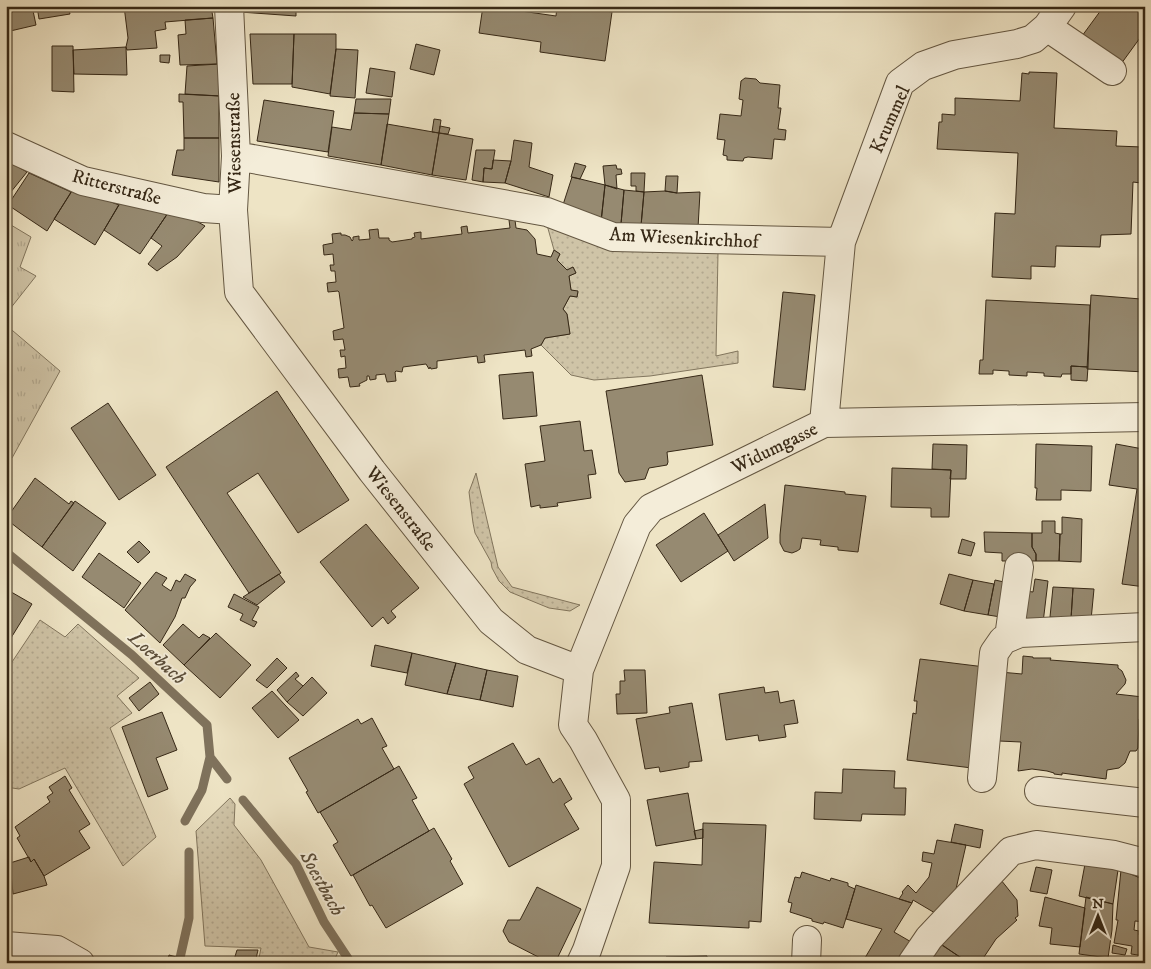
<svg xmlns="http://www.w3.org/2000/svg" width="1151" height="969" font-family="'IM FELL DW Pica',serif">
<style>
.grass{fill:url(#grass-dots);stroke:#82765e}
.park{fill:url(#park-tufts);stroke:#82765e}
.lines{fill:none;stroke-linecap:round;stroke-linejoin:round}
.stream{stroke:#7f725c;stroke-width:9}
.building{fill:#968a71;stroke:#362816}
.minor-casing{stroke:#645742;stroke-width:30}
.minor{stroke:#f4edd9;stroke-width:28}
.labels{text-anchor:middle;stroke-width:4;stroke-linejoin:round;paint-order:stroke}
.street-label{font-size:19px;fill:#362816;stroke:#f4edd9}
.water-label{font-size:20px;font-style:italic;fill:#5a4d39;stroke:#f4edd9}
</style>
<defs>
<pattern id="grass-dots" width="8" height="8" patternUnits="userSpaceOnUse" patternTransform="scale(1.25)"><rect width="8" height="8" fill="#cfc4a7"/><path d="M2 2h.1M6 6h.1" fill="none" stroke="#b2a88f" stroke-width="1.8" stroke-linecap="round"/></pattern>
<pattern id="park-tufts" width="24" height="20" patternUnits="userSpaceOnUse" patternTransform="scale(1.25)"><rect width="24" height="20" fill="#cfc4a7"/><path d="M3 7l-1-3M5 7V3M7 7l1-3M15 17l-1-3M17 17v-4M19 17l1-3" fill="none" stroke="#b2a88f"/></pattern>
</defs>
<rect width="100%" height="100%" fill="#eee4c5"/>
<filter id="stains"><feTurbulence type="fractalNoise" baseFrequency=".004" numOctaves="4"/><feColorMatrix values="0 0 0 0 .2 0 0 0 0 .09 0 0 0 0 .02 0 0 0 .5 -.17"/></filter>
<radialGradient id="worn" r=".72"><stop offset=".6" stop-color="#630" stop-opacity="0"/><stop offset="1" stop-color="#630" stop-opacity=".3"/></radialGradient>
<path class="grass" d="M547 225 718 253 716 356 738 351V363L650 376 594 380 571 375 541 345 545 338 570 334 567 314 563 309 570 296 577 297 578 292 571 290 569 276 576 273 573 267 567 270 557 260 560 254 554 250Z
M476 473 498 567 512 587 580 605 570 611 549 608 510 592 499 581 492 568 491 562 475 533 473 523 469 492Z
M40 620 65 637 78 624 139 678 117 696 132 713 110 728 156 837 123 866 65 768 19 789 6 787V671Z
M230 798 235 804 234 825 261 860 309 947 338 952 333 963H258L261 948 205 946 196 831Z"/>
<path class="park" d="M6 222 31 237 20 267 36 276 6 314Z
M6 325 60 371 12 458 6 456Z"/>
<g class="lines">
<path class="stream" d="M6 552 132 655 207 725 210 757 202 790 185 821
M210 757 227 779
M243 800 296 864 324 922 351 963
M180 958 189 918V852"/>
</g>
<path class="building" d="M6 6H32L36 25 6 32Z
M37 6H68L70 14 39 19Z
M124 6H211L213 18 165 22 166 29 155 31 157 48 127 50 126 47 128 38Z
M240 6H296V16L240 12Z
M483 6 499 8V6H522L521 11 556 16 557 6H571L612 12 605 61 540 52 541 42 479 33Z
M1104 6H1145V31L1121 64 1082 36Z
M213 18 217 64 180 65 178 35 186 34 185 20Z
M250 34H294L292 84H253Z
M294 34H336V49L330 94 292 87Z
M416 44 440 50 434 75 410 69Z
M52 46H73L74 92 52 91Z
M126 47 127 75 74 74 73 50Z
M336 49 358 50 355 98 330 96Z
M160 55H170L169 63 160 62Z
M219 64 221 96 185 94 187 66Z
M370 68 395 72 392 97 366 93Z
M1029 72 1057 73 1054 128 1117 131 1116 146 1142 147 1141 183 1133 182 1131 234 1101 235 1100 247 1056 246 1055 267 1031 266V279L992 277 995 213 1015 214 1018 153 937 149 939 122H942V114L955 115V98L1020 101 1022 73 1029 74Z
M745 78 756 79 760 83 780 85 778 108H781L778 129 786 130 785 140 774 139 772 159 748 157 744 158 743 161 727 160V156L723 155 725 140 717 139 720 114 741 116 743 100 739 99 741 81Z
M179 94 219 96V138H184L183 102H179Z
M356 99H391L389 114 354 113Z
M264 100 334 111 328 152 257 141Z
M354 113 389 114 381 165 328 156 332 127 351 130Z
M434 119 441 120 439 133 432 132Z
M387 124 439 133 432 175 381 165Z
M440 126 450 128 448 134 439 133Z
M439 133 473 139 466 180 432 175Z
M184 138H219V182L172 175 177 150H184Z
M514 140 532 143 529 167 553 175 549 197 505 183 511 161Z
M1142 147H1145V170L1142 169Z
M476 150H495L492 169 484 168 483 182 472 180Z
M6 160 27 172 6 198Z
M493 160 511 161 505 183 483 182 484 168 492 169Z
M575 163 586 166 580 179 571 177Z
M616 165 617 169H621L622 174 616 175 617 189 605 185 603 166Z
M29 173 71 192 47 231 8 205Z
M631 173H645L644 192 636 191V186H631Z
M666 176H678L677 193 665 191Z
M572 177 605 185 601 222 561 211Z
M605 185 624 190 621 224 601 222Z
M74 188 119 205 95 245 54 219Z
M624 190 644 192 641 226 621 224Z
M665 191 677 193 700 192 698 228 641 226 644 192Z
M121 201 168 213 140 254 104 230Z
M172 207 205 226 177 257 157 271 148 264 162 246 151 238Z
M509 220H515L516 228 527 230 535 239 537 254 551 257 554 250 560 254 557 260 567 270 573 267 576 273 569 276 571 290 578 291 577 297 570 296 563 309 567 314 570 334 545 338 541 345 531 349 532 356 526 357 525 350 484 355 485 362 478 363 477 356 437 361V368L431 369 430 367 429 369 426 364 403 367 402 372 396 371 395 372 396 381 387 382 385 374 376 375V379L370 380 369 376H367V380L359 384 360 386 350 387 348 377 339 378 338 369 346 368 345 356 341 357 340 350H345L343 339 334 340 333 331 344 328 339 292 338 291 328 292 327 283 336 282 335 271H331L330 265H334L333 254 324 255 323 245 333 243 332 234 341 233V235H345L350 237 352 241 353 240V237L359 236V240L370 239 369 230 378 229 379 238H389V240L392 242 412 239V238L415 237 414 233 421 232V239L462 234 461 227 467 226 468 233 510 228Z
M1141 281H1145V372L1087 369 1091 295 1141 299Z
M783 292 815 295 805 390 773 387Z
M986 300 1090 305 1088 367 1071 366V374H1062L1061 377 1044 376V373L1027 372V376L1009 375V371L993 370V374H979L980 360H983Z
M1071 366 1088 367 1087 381 1071 380Z
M533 372 537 416 503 419 499 375Z
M702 375 713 445 667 452 668 462 667 465 649 468 645 479 625 482 619 473 606 391Z
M277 391 349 500 298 533 258 473 227 493 281 573 249 593 166 467Z
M108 403 156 475 119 500 71 428Z
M580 421 584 451 592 450 593 457 596 474 588 475 591 498 557 503 558 506 540 508V505L531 507 525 464 545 461 540 426Z
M933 444 967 445 966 479H950L951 470 932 469Z
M1036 444 1092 446 1091 491 1061 490V500H1036L1037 488H1035Z
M1116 444 1143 449 1145 444V587L1122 584 1137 489 1109 485Z
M892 468 951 470 949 517H931V508L891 507Z
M35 478 69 504 71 501 74 503 42 547 6 519Z
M785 485 845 492V494L866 496 858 552 838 550V547L820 545 821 540 802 538 800 549 797 551 792 553 784 551 780 543V535Z
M75 501 106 523 73 571 42 547Z
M765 504 768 538 734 561 718 535Z
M704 513 728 551 681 582 656 545Z
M1062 517 1082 519 1081 562 1059 561 1060 534H1062Z
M1042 521H1055V533L1060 534 1059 561H1036V554L1032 547V533H1042Z
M366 524 419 588 391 611 396 617 388 624 383 617 372 627 320 562Z
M984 532 1032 533V547L1036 554V561H1002V553L985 552Z
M962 539 975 543 971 556 958 553Z
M139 541 150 552 138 563 127 552Z
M99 553 141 583 124 608 82 577Z
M156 572 167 578 162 585 171 591 176 580 180 582 185 574 196 580 190 587 185 598H182L175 617 160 643 125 610Z
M279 574 285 582 257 605 243 597Z
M949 574 973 580 964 611 940 604Z
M1035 579 1048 581 1043 623 1015 620 1018 590 1033 592Z
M973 580 994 584 988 615 964 611Z
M995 580 1013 584 1007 618 988 615Z
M1053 587 1073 588 1071 619 1050 617Z
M1073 588 1094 589 1091 620 1071 619Z
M6 589 32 604 6 646Z
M234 594 259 607 252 620 257 622 254 627 240 620 243 614 228 607Z
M183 624 199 638 203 634 210 638 184 665 163 645Z
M216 633 251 665 220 698 184 665Z
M375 645 412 653 407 673 371 666Z
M412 653 456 663 447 694 405 685Z
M1023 656 1033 657V658H1051L1050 660 1118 665V668L1122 671 1126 680 1125 684 1116 694 1143 697 1142 705H1141L1140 716H1141V719H1139L1138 748 1136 751H1130L1125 763 1119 768 1107 770 1106 779 1062 773V775L1054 774V773L1047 771 1032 769 1018 771 1021 742 999 741 1000 672 1022 674Z
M277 658 287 668 267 688 256 680Z
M920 659 985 667 972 768 907 760 913 713 916 714 917 701H914Z
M456 663 487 670 480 700 447 694Z
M487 670 518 676 513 707 480 700Z
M624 670H645L647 713 617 714 616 694H620V681H625Z
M296 672 299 676 295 679 303 686 287 702 277 690Z
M312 677 327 693 303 716 287 702Z
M150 682 159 694 139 711 129 698Z
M764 687 765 693 778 691 780 703 794 700 798 723 784 725 786 737 759 741 758 735 726 740 719 694Z
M272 691 299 720 278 738 252 708Z
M692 703 702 761 689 762V767L660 772 659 767 645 769 636 719 670 713 669 707Z
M162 712 177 750 156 758 168 789 148 797 122 727Z
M372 718 387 746 382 748 394 769 318 813 306 792 308 791 289 758 358 719 361 724Z
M513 743 526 765 539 758 553 783 560 778 572 799 564 804 579 829 509 867 464 784 474 778 468 767Z
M399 766 417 798 412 800 429 831 351 876 333 845 338 842 320 812Z
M843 769 895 771 894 788H906L905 815 862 814 861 821 814 819 815 792 842 793Z
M65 776 72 788 69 790 90 824 79 831 90 848 44 876 34 859 31 862 17 838 20 836 15 827 50 802 47 797 53 793 49 787Z
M688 793 696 839 656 846 647 800Z
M703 823 766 825 761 922 749 921V928L649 923 654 862 702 865Z
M955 824 983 830 980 848 951 842Z
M434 828 452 859 450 861 463 884 386 928 372 905 370 906 353 875Z
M703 829V838L696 839 694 831Z
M937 840 966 845 956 889 935 913 913 900 912 903 899 899 903 893 902 892 908 885 916 893 929 877 932 863 922 861 923 852 934 854Z
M29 857 31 862 34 859 44 876 47 885 13 894 10 863Z
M1085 864 1118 870 1113 904 1079 896Z
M1036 867 1052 870 1047 894 1030 891Z
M1121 870 1145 880V922L1135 921 1134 930 1139 931V935H1145V956L1131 954 1132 946 1114 943 1118 920H1116Z
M802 872 830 881 831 878 848 883V886L855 889 843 928 824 922 823 924 812 921V919L790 912 792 903 788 902 795 877 800 878Z
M1001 880 1017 900 1018 916 1015 918 1017 920 996 939 980 963H968L941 944Z
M856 885 912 903 894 932 913 943 901 963H862L882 929 846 919Z
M537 887 581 909 555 963H550L509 942 503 931 508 920H520Z
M1045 897 1085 908 1080 947 1050 944 1052 928 1039 926Z
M1086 897 1113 904 1112 930 1108 958 1079 954Z
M940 944 968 962 928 963Z
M1113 945 1127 949 1125 955 1112 953Z
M237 950H258L255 963H233Z
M169 955 180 958 198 963H167Z
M707 956V963H666V957Z"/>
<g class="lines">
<defs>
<path id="minor" d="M229 6 236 156 233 210 239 292 372 471 491 621 527 650 579 670
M1047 27 1112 71
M6 146 83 181 203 208 233 210
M236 156 547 212 613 237 841 242
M824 423 841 242 900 83 923 66 954 55 1017 44 1033 39 1047 27 1062 6
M1009 637 1019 567
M982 778 994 653 1003 640 1020 633 1145 627
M1039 791 1145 803
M6 946 57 950 80 963
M581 963 587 950 616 866V800L583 740 573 725 579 670 637 525 651 508 824 423 1145 417
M806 963 807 940
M912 963 929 938 1011 851 1036 845 1114 855 1145 863"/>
</defs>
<use href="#minor" class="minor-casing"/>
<use href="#minor" class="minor"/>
</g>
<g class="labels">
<g class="street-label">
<text transform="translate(889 119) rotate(-66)" y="7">Krummel</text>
<text transform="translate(233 143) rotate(-91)" y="7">Wiesenstraße</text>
<text transform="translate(117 186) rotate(15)" y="7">Ritterstraße</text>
<text transform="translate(684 237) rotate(3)" y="7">Am Wiesenkirchhof</text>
<text transform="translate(774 447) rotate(-26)" y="7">Widumgasse</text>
<text transform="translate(402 508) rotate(52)" y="7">Wiesenstraße</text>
</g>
<g class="water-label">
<text transform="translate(158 657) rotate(42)" y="7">Loerbach</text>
<text transform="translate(323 883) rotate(61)" y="7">Soestbach</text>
</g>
</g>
<rect width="1151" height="969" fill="none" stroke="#eee4c5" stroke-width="25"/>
<rect x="8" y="8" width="1136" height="954" fill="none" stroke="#362816" stroke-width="2.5"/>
<rect x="12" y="12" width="1126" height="944" fill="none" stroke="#362816"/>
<g transform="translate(1098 916)" stroke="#f4edd9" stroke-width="4" paint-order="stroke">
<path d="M0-4L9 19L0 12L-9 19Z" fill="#362816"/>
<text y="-8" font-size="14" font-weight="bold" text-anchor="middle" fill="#362816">N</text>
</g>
<rect width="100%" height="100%" filter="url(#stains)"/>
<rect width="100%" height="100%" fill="url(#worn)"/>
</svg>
